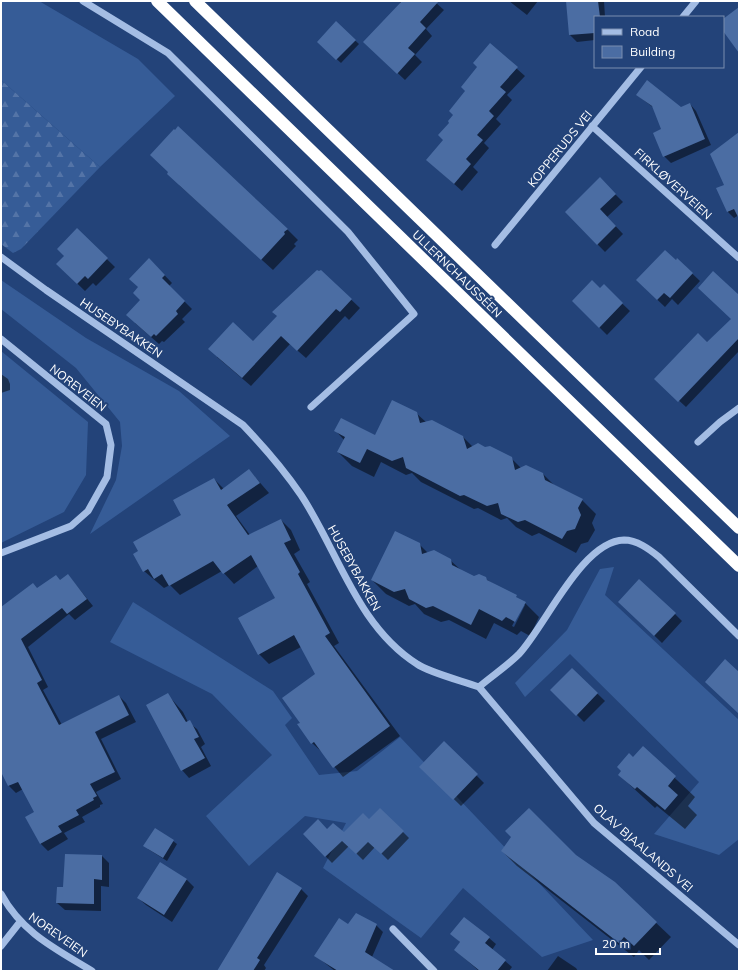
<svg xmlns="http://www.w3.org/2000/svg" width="740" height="972" font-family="Mulish,sans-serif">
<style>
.grass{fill:#365c97}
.forest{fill:url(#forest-firs)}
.shadow{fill:#0007;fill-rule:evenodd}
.building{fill:#4b6da3}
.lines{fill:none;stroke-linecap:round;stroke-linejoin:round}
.minor{stroke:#a4bde4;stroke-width:7}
.highway{stroke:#fff;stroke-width:12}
.labels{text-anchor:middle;stroke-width:4;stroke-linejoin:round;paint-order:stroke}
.street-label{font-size:12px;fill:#fff;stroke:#234379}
</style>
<defs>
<pattern id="forest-firs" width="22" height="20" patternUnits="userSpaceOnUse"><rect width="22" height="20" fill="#365c97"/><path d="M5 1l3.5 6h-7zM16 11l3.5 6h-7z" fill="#5474a7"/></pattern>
</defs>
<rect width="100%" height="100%" fill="#234379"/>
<path class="grass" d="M1 1H39L138 59 175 96 100 167 1 80Z
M1 280 86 338 179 391 230 436 90 534 116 480 122 446 120 422 76 368 1 309Z
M1 351 88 422 86 475 64 512 1 543Z
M614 567 605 595 739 720V839L719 855 654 834 699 782 570 654 525 697 515 683 567 630 600 569Z
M133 602 273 691 292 718 285 725 319 775 357 771 400 737 593 940 542 957 463 888 421 938 323 868 346 823 305 816 249 866 206 816 272 755 212 694 110 642Z"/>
<path class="forest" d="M1 80 100 167 21 249 13 253 1 244Z"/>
<path class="shadow" d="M398 1H434L444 10 426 29 432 36 415 55 422 62 405 80 372 49 401 3Z
M509 1H538L527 15Z
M567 1H604L605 17H595V40L577 42 570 35Z
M336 23 359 44 341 63 318 42Z
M490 45 525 76 507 95 512 100 496 119 501 124 484 143 489 148 473 167 478 172 462 191 427 160 444 140 451 123Z
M637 95 681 108 690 104 696 111 711 145 671 163 664 156 663 130 654 108Z
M739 134V215L734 218 728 212 725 185Z
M600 179 623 202 607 217 623 234 605 252 566 212Z
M179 185 287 229 298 240 294 244 296 246 273 270Z
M77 230 115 267 96 286 93 283 85 291 57 264 65 256Z
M149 259 172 283 169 286 192 309 182 319 185 322 164 342 162 341 159 344 135 323 141 300 139 287Z
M677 259 700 281 678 305 672 299 665 307 645 288Z
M321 271 360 308 349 320 345 316 306 358 290 344 251 386 217 357 253 343Z
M604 286 630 311 607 335 573 301 600 290Z
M739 296V351L686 407 662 385 732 319Z
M1 374 8 379 10 384V390L1 393Z
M416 413 426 422 463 437 473 447 511 458 521 468 543 474 554 485 582 500 596 514 592 523 595 530 588 542 581 544 576 553 539 533 532 536 516 527 507 518 501 520 478 508 474 509 421 482 412 473 406 475 381 462 374 477 352 466 338 452 344 440 335 430 376 436Z
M249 470 269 493 236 516 250 535 281 520 291 530 300 550 294 554 310 582 307 584 339 643 334 646 400 736 343 777 323 753 312 743 301 723 316 674 301 647 269 664 259 654 276 599 258 566 234 584 222 571 180 595 170 585 164 588 144 571 183 516 214 479 224 489Z
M419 544 428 553 450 560 462 571 474 577 479 575 525 603 539 617 530 636 521 631 517 635 494 623 486 639 449 620 441 622 424 614 415 604 409 606 386 594 372 580ZM523 605H525L514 627 512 626Z
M68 575 93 606 75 620 69 614 28 647 48 687 43 690 62 725 119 696 126 703 136 722 101 739 121 779 96 792 103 804 100 805V807L82 817 85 822 64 833 68 839 48 851 41 844 26 818 36 812 23 789 16 793 9 786 1 770V609L37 589 60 581Z
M627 609 675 614 682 621 662 643Z
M572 669 605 701 584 722 552 690Z
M168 695 183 712 188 722 197 729 205 744 201 747 211 766 189 778 182 770Z
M444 743 484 783 461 806 421 767Z
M643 748 695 797 688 806 697 815 685 829 657 806 655 808 619 775Z
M380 809 409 838 388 860 375 847 363 860 349 846 332 863 304 834H344L369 821Z
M173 841 177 844 167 861 148 849Z
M502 851 575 856 614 883 671 937 649 960 639 950 634 957 517 866Z
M102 856 109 863V887L101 886V911L65 910 57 903 64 888Z
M186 879 194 887 172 922 146 905 138 898Z
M301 889 308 896 264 965 266 968 264 971H218Z
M349 925H376L383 932 372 957 393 971H335L316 956Z
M452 934 489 938 496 944 492 950 512 967 509 971H479L462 956 461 943Z
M558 956 576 968 578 971H547Z"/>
<path class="building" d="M402 1H439L420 22 426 28 408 48 415 54 397 74 363 42Z
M566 1H598L600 17H595V33L569 35Z
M739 7V53L723 31V19Z
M336 21 356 40 336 60 317 42Z
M490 43 518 67 500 87 506 92 489 111 494 116 477 135 483 140 466 159 471 164 454 184 426 160 443 140 438 135 449 123 448 121 453 115 449 111 465 91 461 87 477 67 473 63Z
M647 80 681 107 690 103 705 139 663 157 653 133 661 129 652 106 636 95Z
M178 126 288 229 284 232 285 234 261 260 167 174 168 172 150 155 174 129 175 130Z
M739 132V219L734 209 727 212 716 188 724 185 710 154Z
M600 177 616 194 600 209 616 226 597 245 565 212Z
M77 228 108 258 88 279 85 276 77 284 56 264 64 256 57 249Z
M665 250 676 260 677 258 693 273 670 298 664 293 657 300 636 280Z
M149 258 165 275 162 278 185 301 176 311 178 314 156 336 154 334 151 337 126 315 140 300 133 293 138 287 129 279Z
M317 270 319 271 321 270 352 299 340 312 336 309 297 351 281 336 242 378 208 349 233 322 253 341 277 316 272 312Z
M713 271 739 295V338L678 402 654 379 698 333 707 342 731 319 698 288Z
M592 280 600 288 604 284 623 303 599 328 572 301Z
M392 400 417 412 420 423 432 420 463 436 467 449 478 443 485 447 490 446 512 457 515 470 526 465 543 473 545 480 583 499 578 508 581 515 575 529 567 531 562 539 525 520 518 522 501 514 498 503 487 506 464 495 460 496 406 468 403 457 392 461 367 449 360 463 337 452 345 437 334 431 341 418 375 435Z
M249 469 260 483 227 505 248 535 281 519 291 540 284 543 300 572 298 574 330 633 325 636 390 726 333 768 314 742 311 744 297 724 300 723 282 698 315 674 294 635 258 655 238 618 275 598 251 555 223 574 213 561 169 586 162 574 154 579 148 569 143 572 133 554 138 551 133 542 181 515 173 500 214 478 221 490Z
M395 531 420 543 422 554 434 550 451 559 452 565 474 576 479 574 486 577 487 580 517 595 516 597 526 602 515 622 506 617 502 621 479 609 471 625 433 606 426 608 409 599 405 589 394 592 371 580Z
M68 574 87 599 67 614 62 608 21 639 42 680 37 683 59 725 119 695 129 715 95 732 115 772 90 784 97 796 93 798 94 800 76 810 79 815 58 826 62 832 40 844 25 817 34 812 18 782 8 786 1 772V607L33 583 37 588 56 575 60 580Z
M639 579 676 613 654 636 618 602Z
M725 659 739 672V714L705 682Z
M572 668 598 693 576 716 550 690Z
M168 693 186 722 190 720 199 737 194 739 205 758 181 771 146 705Z
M444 741 478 774 453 800 419 767Z
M643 746 676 776 668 786 678 795 665 810 637 787 635 789 618 775 621 771 617 767 629 753 633 757Z
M380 808 404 831 381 854 368 842 356 854 342 841 325 857 303 834 318 819 327 829 333 823 344 832 363 813 369 819Z
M529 808 576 855 615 882 657 922 634 946 624 937 619 943 501 851 511 837 505 831Z
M155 828 174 840 163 858 143 846Z
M65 854 102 855V880L94 879V904L56 903 57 887H63Z
M160 862 187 879 164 915 137 898Z
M277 872 302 888 257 958 260 960 253 971H217Z
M356 913 377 924 365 952 395 971H338L314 956 339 918 348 924Z
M464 917 490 937 485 943 506 960 497 971H480L454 950 460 942 450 934Z"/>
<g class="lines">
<path class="minor" d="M83 1 168 53 348 232 414 314 311 407
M683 17 696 1
M592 126 739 258
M495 245 641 67
M1 257 46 290 243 425C264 447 284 470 301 495 338 551 357 626 417 664 430 673 463 681 479 687 492 676 507 666 519 654 546 625 582 541 624 540 637 540 649 549 659 557L739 636
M1 339 106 424 111 445 107 477 88 511 71 526 1 553
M698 442 720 422 739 408
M479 687 594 823 739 945
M1 894C22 933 56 949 92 971
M393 929 434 971
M1 946 20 922"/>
<path class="highway" d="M157 1 739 566
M195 1 739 528"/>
</g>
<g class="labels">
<g class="street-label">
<text transform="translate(560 149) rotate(-51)" y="4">KOPPERUDS VEI</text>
<text transform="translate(673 184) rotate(42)" y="4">FIRKLØVERVEIEN</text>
<text transform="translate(457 274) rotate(44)" y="4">ULLERNCHAUSSÉEN</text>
<text transform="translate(121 328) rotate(34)" y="4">HUSEBYBAKKEN</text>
<text transform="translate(78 388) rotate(38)" y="4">NOREVEIEN</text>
<text transform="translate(354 568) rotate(61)" y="4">HUSEBYBAKKEN</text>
<text transform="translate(643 848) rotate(41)" y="4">OLAV BJAALANDS VEI</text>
<text transform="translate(58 935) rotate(35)" y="4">NOREVEIEN</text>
</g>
</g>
<rect width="740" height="972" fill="none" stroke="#ffffff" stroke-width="4"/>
<rect x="594" y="16" width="130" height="52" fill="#234379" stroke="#7b8eaf"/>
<rect x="602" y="29" width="20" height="6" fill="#a4bde4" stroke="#7b8eaf"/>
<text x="630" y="36" font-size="12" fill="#ffffff">Road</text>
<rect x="602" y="46" width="20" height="12" fill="#4b6da3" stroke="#7b8eaf"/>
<text x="630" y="56" font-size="12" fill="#ffffff">Building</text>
<path d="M596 948v6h64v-6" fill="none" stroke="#ffffff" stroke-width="2"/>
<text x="602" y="948" font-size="12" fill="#ffffff" stroke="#234379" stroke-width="3" paint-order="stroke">20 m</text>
</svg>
